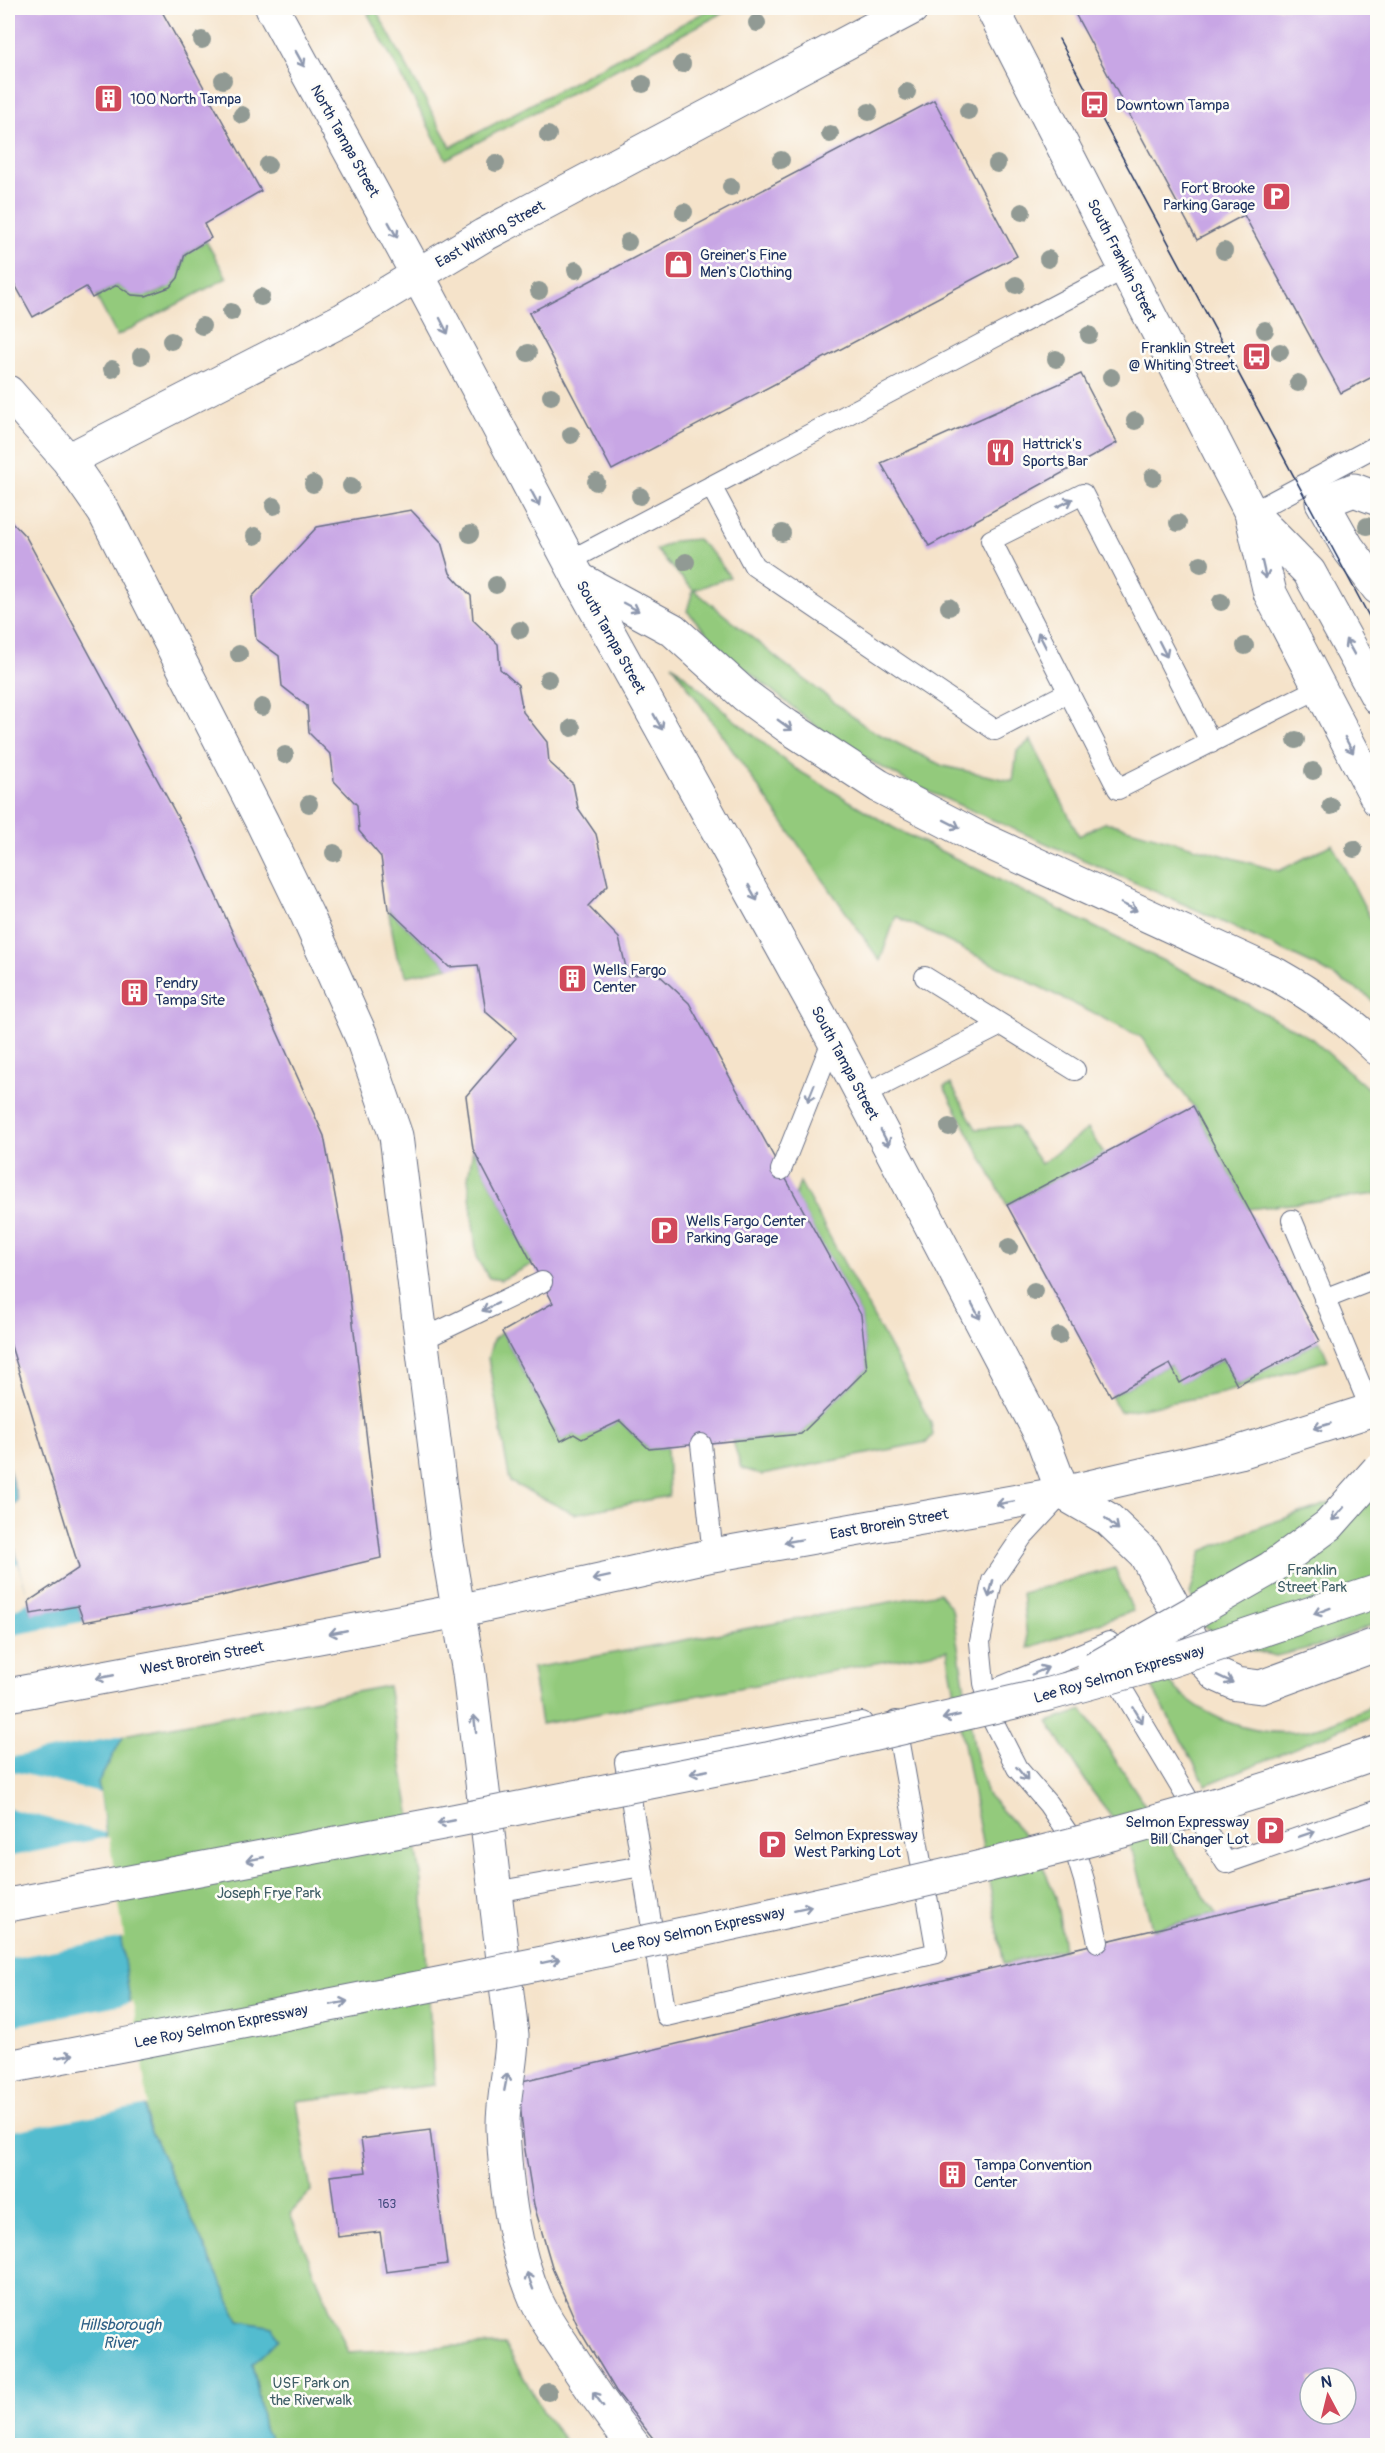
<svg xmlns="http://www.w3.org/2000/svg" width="1385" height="2453" font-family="Pangolin,sans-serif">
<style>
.green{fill:#93ca7c;stroke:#577c6d;stroke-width:1.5}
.water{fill:#52bccf;stroke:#367696;stroke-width:1.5}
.pier{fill:#f5e3ca}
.building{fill:#c8a6e5;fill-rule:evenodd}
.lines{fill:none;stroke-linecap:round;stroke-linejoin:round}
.lane-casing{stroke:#676e84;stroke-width:22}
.street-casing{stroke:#676e84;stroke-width:35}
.secondary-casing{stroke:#676e84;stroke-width:35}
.primary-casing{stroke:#676e84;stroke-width:35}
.highway-casing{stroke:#676e84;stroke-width:35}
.lane{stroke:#fff;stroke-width:20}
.street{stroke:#fff;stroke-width:33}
.secondary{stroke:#fff;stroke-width:33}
.primary{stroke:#fff;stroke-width:33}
.highway{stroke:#fff;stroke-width:33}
.tram{stroke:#1b2f5e;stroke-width:1.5}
.highway-bridge-casing{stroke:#676e84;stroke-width:35;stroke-linecap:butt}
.highway-bridge{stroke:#fff;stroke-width:33}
.tree{fill:#919a94}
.oneway{stroke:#8d97ae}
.labels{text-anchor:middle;stroke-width:5;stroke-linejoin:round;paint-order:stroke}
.number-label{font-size:12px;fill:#464d80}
.poi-label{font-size:15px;fill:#1b2f5e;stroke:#fdfcf7;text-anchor:start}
.street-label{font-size:15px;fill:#1b2f5e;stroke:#fdfcf7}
.park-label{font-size:15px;fill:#3f5e67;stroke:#fdfcf7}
.water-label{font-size:16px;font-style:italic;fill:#2e6086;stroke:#fdfcf7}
</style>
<rect width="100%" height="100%" fill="#fdfcf7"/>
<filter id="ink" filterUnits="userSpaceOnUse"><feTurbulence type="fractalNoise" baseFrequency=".0167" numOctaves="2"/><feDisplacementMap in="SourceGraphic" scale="12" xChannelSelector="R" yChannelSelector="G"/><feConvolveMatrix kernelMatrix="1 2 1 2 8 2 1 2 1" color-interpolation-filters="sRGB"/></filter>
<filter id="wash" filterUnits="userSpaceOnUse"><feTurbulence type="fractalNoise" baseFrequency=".008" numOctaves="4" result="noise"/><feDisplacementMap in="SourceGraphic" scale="24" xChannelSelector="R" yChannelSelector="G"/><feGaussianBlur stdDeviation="1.35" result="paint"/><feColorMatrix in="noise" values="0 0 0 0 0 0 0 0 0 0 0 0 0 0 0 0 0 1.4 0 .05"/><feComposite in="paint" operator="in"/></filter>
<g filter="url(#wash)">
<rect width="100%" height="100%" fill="#f5e3ca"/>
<path class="green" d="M712 8H732L446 159 368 14 376 10 451 147Z
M206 241 227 278 117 336 96 296 117 285C148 308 180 290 185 254Z
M697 539 714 555 730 577 694 590 777 658 869 729 943 766 1013 781 1017 751 1031 740 1079 836 1105 822 1279 871 1332 844 1377 931V1006L1368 996 1318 967 1197 910 914 785 836 742 723 651 687 611 693 590 656 550 674 541Z
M672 664 732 718 796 769 894 828 1196 977 1311 1038 1372 1092 1377 1100V1194L1248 1209 1193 1106 1141 1037 896 916 880 961Z
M388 909 449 967 407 976 397 957Z
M951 1084 976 1129 1015 1126 1041 1164 1088 1129 1104 1154 1007 1205 944 1087Z
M473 1149 533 1264 501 1280 489 1278 477 1259 468 1178Z
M800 1182 931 1423 933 1435 927 1442 762 1475 741 1468 733 1441 801 1434 867 1369 861 1315 795 1196Z
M502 1332 561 1441 574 1434 582 1438 620 1421 649 1449 667 1447 669 1496 574 1514 510 1482 488 1358 493 1340Z
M1320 1341 1328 1360 1223 1393 1120 1412 1111 1396 1170 1364 1181 1382 1223 1359 1237 1385Z
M1377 1487V1623L1326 1644 1276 1656 1238 1647 1203 1625 1190 1594 1202 1551 1265 1525Z
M1115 1568 1133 1611 1028 1648 1022 1593Z
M939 1593 952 1609 976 1758 987 1794 1033 1844 1056 1897 1064 1949 1004 1964 947 1650 541 1724 532 1668Z
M1168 1681C1203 1718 1252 1738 1303 1731 1328 1727 1354 1713 1377 1703V1714L1206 1785 1152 1687Z
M388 1686 422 1881 434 2085 297 2101 311 2191 290 2214 348 2352 458 2346 505 2345 546 2416 568 2445H274L264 2429 253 2364 273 2327 239 2321 148 2125 98 1783 124 1735Z
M1083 1710 1216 1914 1152 1929 1135 1857 1117 1823 1092 1791 1048 1722Z"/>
<path class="water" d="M8 1466 18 1501 10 1509 8 1520Z
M8 1523 31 1613 78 1606 124 1735 98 1783 148 2125 239 2321 273 2327 278 2339 253 2364 264 2429 274 2445H8Z"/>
<path class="pier" d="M18 1563 29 1601 8 1614V1569Z
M87 1621 127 1735 8 1758V1636Z
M8 1770 100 1793 105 1833 8 1808Z
M109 1837 124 1937 8 1959V1857Z
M133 2002 148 2105 8 2132V2027Z"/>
<g id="blocks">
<path class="building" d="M8 8H160L261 191 204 224 211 238 185 254 178 278 170 287 146 296 132 295 117 285 92 298 86 287 33 317 8 272Z
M1072 8H1378V374L1341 393 1244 215 1197 240Z
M934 100 1017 256 612 470 529 313Z
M1081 374 1117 443 929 546 881 463Z
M411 510 441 542 450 573 471 596 473 620 498 644 500 669 518 685 523 712 547 742 549 762 573 784 578 808 596 834 608 885 588 906 619 938 628 976 656 972 689 1003 861 1315 867 1369 801 1434 649 1449 620 1421 582 1439 574 1434 561 1441 502 1332 553 1303 473 1149 466 1096 516 1038 486 1012 478 965 449 967 388 909 381 857 359 831 357 805 334 781 331 755 309 733 307 706 282 686 279 656 256 639 252 597 317 527Z
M8 518 26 537 195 849 324 1136 343 1239 381 1558 217 1597 84 1622 78 1606 31 1614 29 1601 79 1568 8 1336Z
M1193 1106 1320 1341 1237 1385 1223 1359 1180 1383 1170 1364 1111 1396 1007 1205Z
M1378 1876V2446H659L616 2391 580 2331 553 2270 534 2205 524 2144 518 2082ZM1310 2378H1346V2414H1310Z
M430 2130 447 2264 386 2272 380 2232 338 2237 330 2176 366 2172 361 2139Z"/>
</g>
</g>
<g filter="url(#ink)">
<use href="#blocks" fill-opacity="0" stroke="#676e84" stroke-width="1.5"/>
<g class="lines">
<defs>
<path id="lane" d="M711 486 754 566 995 730 1069 692
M1251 513 1378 445
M569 561 1126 268
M1211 743 1083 494 991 540 1118 789 1319 688
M925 977 1075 1070
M863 1095 1001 1025
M781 1170 833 1039
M1292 1220 1371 1410
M1324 1299 1378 1278
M421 1340 542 1282
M701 1444 713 1555
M1061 1495 1022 1537 992 1581 980 1642 984 1683 994 1723 1017 1768 1048 1804 1071 1838 1084 1880 1098 1942
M1097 1647 1226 1863 1378 1810
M986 1693 1109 1642
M642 1866 666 2016 937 1953 896 1721
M495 1892 642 1866 625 1762 862 1722"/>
<path id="street" d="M1378 499 1354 490 1322 502 1348 548 1378 588"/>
<path id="secondary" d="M992 8 1251 513 1270 593 1378 800
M8 392 68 460 104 512 262 822 307 915 362 1038 396 1136 447 1544 469 1673 512 2035C512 2067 502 2097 503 2129 506 2189 513 2248 537 2302 544 2317 554 2332 563 2345 585 2380 608 2413 634 2446
M68 460 344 319 484 235 912 8
M1251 513 1309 572 1378 698
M579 579 833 1039 1041 1435 1063 1493 1108 1519 1145 1554 1203 1660 1217 1675 1237 1684 1261 1687 1378 1644
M8 1695 458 1611 713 1555 1063 1493 1240 1452 1378 1408"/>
<path id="primary" d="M272 8 417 274 579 579"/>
<path id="highway" d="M579 579 673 630 746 696 787 726 879 786 975 836 1277 975C1314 996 1347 1018 1378 1049"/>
</defs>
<use href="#lane" class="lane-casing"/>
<use href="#street" class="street-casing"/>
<use href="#secondary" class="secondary-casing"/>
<use href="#primary" class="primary-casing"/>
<use href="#highway" class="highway-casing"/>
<use href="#lane" class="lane"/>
<use href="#street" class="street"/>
<use href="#secondary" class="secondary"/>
<use href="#primary" class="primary"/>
<use href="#highway" class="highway"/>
<path class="tram" d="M1059 39 1378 633"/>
<defs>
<path id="highway-bridge" d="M1094 1669 1271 1568 1329 1525 1378 1470
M8 1905 453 1821 767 1759 1049 1694 1169 1661 1378 1591
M8 2067C267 2017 526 1969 784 1912 986 1868 1183 1821 1378 1752"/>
</defs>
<use href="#highway-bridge" class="highway-bridge-casing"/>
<use href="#highway-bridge" class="highway-bridge"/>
</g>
<g class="tree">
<circle cx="757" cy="23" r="9"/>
<circle cx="202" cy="40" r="9"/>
<circle cx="682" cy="64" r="9"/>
<circle cx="223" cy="80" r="9"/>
<circle cx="643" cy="84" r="9"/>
<circle cx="907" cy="92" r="9"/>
<circle cx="968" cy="111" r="9"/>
<circle cx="869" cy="112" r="9"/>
<circle cx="242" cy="115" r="9"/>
<circle cx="830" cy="134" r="9"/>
<circle cx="548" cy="135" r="9"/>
<circle cx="781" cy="160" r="9"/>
<circle cx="496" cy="163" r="9"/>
<circle cx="997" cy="164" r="9"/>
<circle cx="268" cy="165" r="9"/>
<circle cx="731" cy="187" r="9"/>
<circle cx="684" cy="212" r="9"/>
<circle cx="1022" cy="212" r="9"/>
<circle cx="628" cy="242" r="9"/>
<circle cx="1224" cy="251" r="9"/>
<circle cx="1048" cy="259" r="9"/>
<circle cx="576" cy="270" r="9"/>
<circle cx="1016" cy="285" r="9"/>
<circle cx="539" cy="291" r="9"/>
<circle cx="261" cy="297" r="9"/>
<circle cx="231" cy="312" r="9"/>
<circle cx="202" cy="326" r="9"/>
<circle cx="1265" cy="330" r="9"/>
<circle cx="1089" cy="335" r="9"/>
<circle cx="171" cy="341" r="9"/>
<circle cx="1280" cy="352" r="9"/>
<circle cx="528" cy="353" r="9"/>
<circle cx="141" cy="356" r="9"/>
<circle cx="1056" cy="359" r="9"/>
<circle cx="112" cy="369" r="9"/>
<circle cx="1111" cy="377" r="9"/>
<circle cx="1298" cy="383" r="9"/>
<circle cx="551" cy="396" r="9"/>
<circle cx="1135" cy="421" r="9"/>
<circle cx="571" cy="435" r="9"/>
<circle cx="1153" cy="477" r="9"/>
<circle cx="596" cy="482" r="9"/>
<circle cx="313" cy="484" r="9"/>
<circle cx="351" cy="486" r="9"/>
<circle cx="640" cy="496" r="9"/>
<circle cx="274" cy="506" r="9"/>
<circle cx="1178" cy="523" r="9"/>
<circle cx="1367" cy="526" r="9"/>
<circle cx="782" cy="533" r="9"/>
<circle cx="470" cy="534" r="9"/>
<circle cx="255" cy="536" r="9"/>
<circle cx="686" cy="562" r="9"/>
<circle cx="1201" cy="564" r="9"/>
<circle cx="496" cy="585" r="9"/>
<circle cx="1221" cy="602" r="9"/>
<circle cx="949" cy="607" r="9"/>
<circle cx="520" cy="630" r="9"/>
<circle cx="1245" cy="646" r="9"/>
<circle cx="239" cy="654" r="9"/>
<circle cx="548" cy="679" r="9"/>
<circle cx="262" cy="707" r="9"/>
<circle cx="572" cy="728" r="9"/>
<circle cx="1296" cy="740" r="9"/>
<circle cx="285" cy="755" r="9"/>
<circle cx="1313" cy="771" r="9"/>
<circle cx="309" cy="804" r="9"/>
<circle cx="1331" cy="806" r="9"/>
<circle cx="1354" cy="849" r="9"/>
<circle cx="334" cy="853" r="9"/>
<circle cx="949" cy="1127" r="9"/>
<circle cx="1009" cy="1247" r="9"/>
<circle cx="1034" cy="1291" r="9"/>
<circle cx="1059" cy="1336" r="9"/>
<circle cx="548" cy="2392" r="9"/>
</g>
<defs><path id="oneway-shaft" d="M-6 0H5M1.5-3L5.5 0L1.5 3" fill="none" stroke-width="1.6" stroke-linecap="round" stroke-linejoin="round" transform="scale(1.5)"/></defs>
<g class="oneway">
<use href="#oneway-shaft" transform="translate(300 59) rotate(61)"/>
<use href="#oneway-shaft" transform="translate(393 230) rotate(61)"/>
<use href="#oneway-shaft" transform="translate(444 326) rotate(63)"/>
<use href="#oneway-shaft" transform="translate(535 498) rotate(62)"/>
<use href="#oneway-shaft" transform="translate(1065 503) rotate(-27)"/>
<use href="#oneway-shaft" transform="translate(1264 570) rotate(77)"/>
<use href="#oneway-shaft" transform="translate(631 607) rotate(28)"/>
<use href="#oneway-shaft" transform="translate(1042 640) rotate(-117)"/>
<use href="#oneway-shaft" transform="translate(1350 647) rotate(-119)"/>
<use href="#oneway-shaft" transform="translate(1163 649) rotate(63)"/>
<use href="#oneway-shaft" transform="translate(658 722) rotate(61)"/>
<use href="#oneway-shaft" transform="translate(785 725) rotate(36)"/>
<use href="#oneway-shaft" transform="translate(1349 745) rotate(62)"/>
<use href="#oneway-shaft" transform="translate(952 824) rotate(27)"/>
<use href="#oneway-shaft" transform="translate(753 893) rotate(61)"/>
<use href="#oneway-shaft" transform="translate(1129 907) rotate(25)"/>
<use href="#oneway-shaft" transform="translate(811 1093) rotate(112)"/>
<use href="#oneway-shaft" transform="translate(885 1138) rotate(62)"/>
<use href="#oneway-shaft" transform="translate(490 1307) rotate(154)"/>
<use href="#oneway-shaft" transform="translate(976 1311) rotate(62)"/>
<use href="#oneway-shaft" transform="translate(1322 1426) rotate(163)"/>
<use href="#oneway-shaft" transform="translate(1005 1503) rotate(170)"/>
<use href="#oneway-shaft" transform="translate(1338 1514) rotate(132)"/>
<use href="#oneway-shaft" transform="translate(1112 1524) rotate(41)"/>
<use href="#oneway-shaft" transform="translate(793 1541) rotate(170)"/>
<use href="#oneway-shaft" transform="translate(601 1578) rotate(168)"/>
<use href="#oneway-shaft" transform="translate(991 1589) rotate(104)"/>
<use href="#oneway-shaft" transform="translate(1322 1611) rotate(160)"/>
<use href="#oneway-shaft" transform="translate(338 1632) rotate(169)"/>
<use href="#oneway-shaft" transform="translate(1040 1671) rotate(-23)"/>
<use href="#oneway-shaft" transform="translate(105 1677) rotate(169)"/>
<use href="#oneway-shaft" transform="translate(1225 1679) rotate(25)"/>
<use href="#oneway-shaft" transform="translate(1138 1715) rotate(59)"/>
<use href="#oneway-shaft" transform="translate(951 1717) rotate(167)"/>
<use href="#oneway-shaft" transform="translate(475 1724) rotate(-97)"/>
<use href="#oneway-shaft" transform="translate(699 1772) rotate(169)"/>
<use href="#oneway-shaft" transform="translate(1022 1774) rotate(51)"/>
<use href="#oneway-shaft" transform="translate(446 1822) rotate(169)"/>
<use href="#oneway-shaft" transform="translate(1307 1834) rotate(-19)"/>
<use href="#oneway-shaft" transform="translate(255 1859) rotate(169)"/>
<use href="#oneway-shaft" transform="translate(803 1908) rotate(-12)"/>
<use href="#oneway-shaft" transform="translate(551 1961) rotate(-12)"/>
<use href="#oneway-shaft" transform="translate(339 2003) rotate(-11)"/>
<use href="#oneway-shaft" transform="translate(65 2056) rotate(-11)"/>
<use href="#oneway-shaft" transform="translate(506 2082) rotate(-79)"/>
<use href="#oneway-shaft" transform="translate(530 2281) rotate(-110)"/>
<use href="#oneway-shaft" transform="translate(598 2399) rotate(-126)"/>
</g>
</g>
<defs>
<symbol id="building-square" viewBox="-11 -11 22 22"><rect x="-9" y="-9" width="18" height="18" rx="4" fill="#d1495b" stroke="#fdfcf7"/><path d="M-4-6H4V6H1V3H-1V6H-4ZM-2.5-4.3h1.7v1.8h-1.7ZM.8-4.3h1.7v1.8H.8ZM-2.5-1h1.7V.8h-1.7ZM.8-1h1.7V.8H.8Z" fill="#fff"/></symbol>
<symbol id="bus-square" viewBox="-11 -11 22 22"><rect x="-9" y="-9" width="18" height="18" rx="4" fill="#d1495b" stroke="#fdfcf7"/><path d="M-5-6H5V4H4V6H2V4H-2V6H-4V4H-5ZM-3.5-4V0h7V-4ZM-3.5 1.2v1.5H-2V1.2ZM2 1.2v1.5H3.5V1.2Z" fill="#fff"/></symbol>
<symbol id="parking-square" viewBox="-11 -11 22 22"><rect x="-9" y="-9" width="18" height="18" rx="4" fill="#d1495b" stroke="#fdfcf7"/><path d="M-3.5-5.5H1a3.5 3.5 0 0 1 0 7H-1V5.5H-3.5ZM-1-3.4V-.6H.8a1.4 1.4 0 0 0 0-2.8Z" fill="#fff"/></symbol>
<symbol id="shop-square" viewBox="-11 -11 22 22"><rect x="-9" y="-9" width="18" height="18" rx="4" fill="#d1495b" stroke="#fdfcf7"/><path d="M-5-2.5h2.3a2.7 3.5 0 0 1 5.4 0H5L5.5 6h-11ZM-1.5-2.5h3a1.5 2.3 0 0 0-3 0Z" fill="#fff"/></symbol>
<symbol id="restaurant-square" viewBox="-11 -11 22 22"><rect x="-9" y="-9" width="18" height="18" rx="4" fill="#d1495b" stroke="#fdfcf7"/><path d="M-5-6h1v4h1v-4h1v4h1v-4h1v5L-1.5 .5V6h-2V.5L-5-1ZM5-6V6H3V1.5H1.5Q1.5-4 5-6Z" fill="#fff"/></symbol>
</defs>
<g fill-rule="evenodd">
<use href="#building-square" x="92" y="82" width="33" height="33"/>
<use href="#bus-square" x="1078" y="88" width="33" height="33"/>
<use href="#parking-square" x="1260" y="180" width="33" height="33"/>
<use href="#shop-square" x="662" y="248" width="33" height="33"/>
<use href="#bus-square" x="1240" y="340" width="33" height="33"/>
<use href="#restaurant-square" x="984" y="436" width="33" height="33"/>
<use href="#building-square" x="556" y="962" width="33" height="33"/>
<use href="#building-square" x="118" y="976" width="33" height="33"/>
<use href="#parking-square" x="648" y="1214" width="33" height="33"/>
<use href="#parking-square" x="1254" y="1814" width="33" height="33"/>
<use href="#parking-square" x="756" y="1828" width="33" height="33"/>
<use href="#building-square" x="936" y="2158" width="33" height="33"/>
</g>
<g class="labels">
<g class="number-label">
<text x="387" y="2208">163</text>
</g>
<g class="poi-label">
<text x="130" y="104">100 North Tampa</text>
<text x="1116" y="110">Downtown Tampa</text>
<text x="1255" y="193" text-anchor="end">Fort Brooke<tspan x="1255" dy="17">Parking Garage</tspan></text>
<text x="700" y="260">Greiner's Fine<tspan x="700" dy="17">Men's Clothing</tspan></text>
<text x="1235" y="353" text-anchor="end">Franklin Street<tspan x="1235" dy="17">@ Whiting Street</tspan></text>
<text x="1022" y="449">Hattrick's<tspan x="1022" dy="17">Sports Bar</tspan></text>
<text x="593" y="975">Wells Fargo<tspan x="593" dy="17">Center</tspan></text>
<text x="155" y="988">Pendry<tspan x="155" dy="17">Tampa Site</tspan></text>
<text x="686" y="1226">Wells Fargo Center<tspan x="686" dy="17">Parking Garage</tspan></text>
<text x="1249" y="1827" text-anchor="end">Selmon Expressway<tspan x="1249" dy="17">Bill Changer Lot</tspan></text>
<text x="794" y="1840">Selmon Expressway<tspan x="794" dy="17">West Parking Lot</tspan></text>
<text x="974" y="2170">Tampa Convention<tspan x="974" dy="17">Center</tspan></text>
</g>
<g class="street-label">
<text transform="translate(345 141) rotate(61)" y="5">North Tampa Street</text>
<text transform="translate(490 234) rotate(-29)" y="5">East Whiting Street</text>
<text transform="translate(1122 260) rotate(63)" y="5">South Franklin Street</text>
<text transform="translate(611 637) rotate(61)" y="5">South Tampa Street</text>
<text transform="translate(845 1063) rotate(62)" y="5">South Tampa Street</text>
<text transform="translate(889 1524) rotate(-10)" y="5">East Brorein Street</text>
<text transform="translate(202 1658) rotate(-11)" y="5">West Brorein Street</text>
<text transform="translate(1119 1674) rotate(-16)" y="5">Lee Roy Selmon Expressway</text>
<text transform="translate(698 1930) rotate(-12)" y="5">Lee Roy Selmon Expressway</text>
<text transform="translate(221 2026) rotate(-11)" y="5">Lee Roy Selmon Expressway</text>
</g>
<g class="park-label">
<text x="1312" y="1575">Franklin<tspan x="1312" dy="17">Street Park</tspan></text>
<text x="269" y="1898">Joseph Frye Park</text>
<text x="311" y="2388">USF Park on<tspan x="311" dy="17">the Riverwalk</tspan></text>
</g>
<g class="water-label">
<text x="120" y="2330">Hillsborough<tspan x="120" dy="18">River</tspan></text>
</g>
</g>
<rect width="1385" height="2453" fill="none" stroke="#fdfcf7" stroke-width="30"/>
<g transform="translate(1328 2396) rotate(353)"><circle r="28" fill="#fdfcf7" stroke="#a3aaba" stroke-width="1.5"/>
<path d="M0-4.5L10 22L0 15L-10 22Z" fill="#d1495b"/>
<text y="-9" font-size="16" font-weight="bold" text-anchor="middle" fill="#1b2f5e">N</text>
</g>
</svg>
